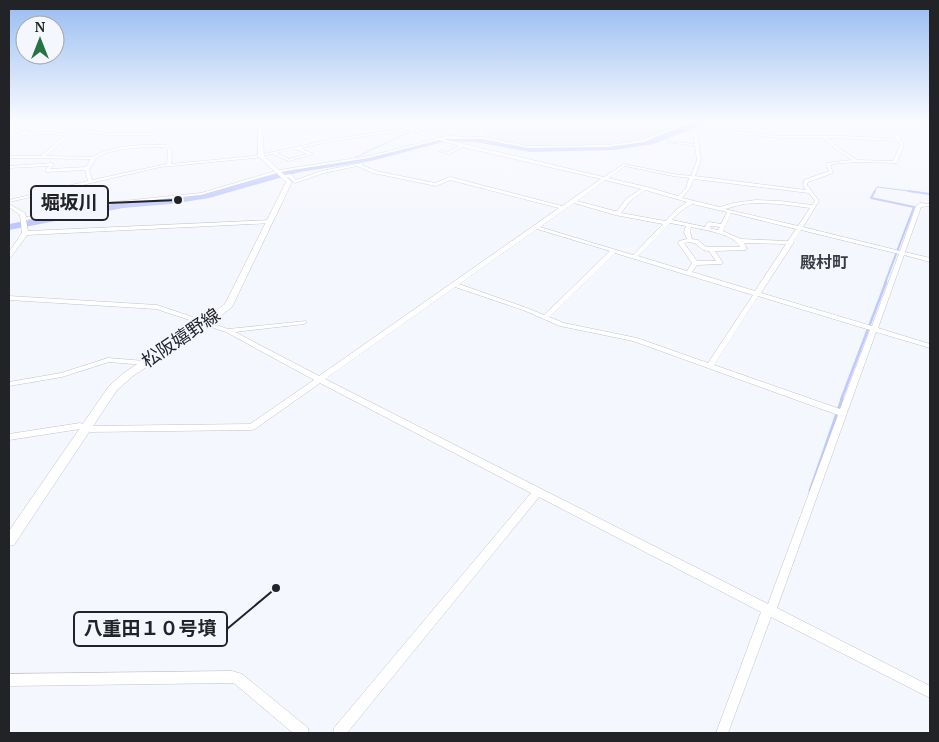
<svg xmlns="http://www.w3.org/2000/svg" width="939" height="742" font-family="'PT Serif','Noto Sans JP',serif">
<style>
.built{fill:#ebeefd}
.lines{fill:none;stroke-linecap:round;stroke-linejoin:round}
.stream-far3{stroke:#bfc8ff;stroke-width:1}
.stream-far2{stroke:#bfc8ff;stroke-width:2}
.stream-far1{stroke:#bfc8ff;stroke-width:2.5}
.stream{stroke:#bfc8ff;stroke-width:3}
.river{fill:#bfc8ff;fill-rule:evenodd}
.minor-casing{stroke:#c3c4cb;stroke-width:1}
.secondary-casing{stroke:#c3c4cb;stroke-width:1}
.minor{fill:#fff;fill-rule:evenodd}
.secondary{fill:#fff;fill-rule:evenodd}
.labels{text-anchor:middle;stroke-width:5;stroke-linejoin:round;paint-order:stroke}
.far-quarter-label{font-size:16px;font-weight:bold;fill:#3c3d43;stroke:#f5f7fe}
.street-label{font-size:18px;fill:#222326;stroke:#f5f7fe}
.leader{fill:none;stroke:#222326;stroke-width:2}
.callout-dot{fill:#222326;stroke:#f5f7fe;stroke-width:2}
.callout{fill:#f5f7fe;stroke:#222326;stroke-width:2}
.callout-label{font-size:19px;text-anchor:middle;font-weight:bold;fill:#222326}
</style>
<rect width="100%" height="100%" fill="#f5f7fe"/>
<path class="built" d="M574 121H671L680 124 649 138 610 144 542 147 521 146 484 137 486 128Z"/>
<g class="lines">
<path class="stream-far3" d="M356 157 410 132 399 121
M874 192 877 187 917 192"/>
<path class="stream-far2" d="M875 191 871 198 914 207 885 283
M908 191 930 194"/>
<path class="stream-far1" d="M841 400 886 282"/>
<path class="stream" d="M810 491 842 399"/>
<path class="river" d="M701 121H712L654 144 614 150 530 152 475 142 447 141 371 161 300 172 209 198 171 204 123 208 9 230V224L123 202 171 198 208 192 299 168 371 157 447 137 475 138 530 148 614 146 649 140 685 126Z
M888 121 930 123V127L891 123Z"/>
<defs>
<path id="minor" d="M41 121H55L9 126V124Z
M89 121H93L82 129 107 133H153L157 121H161L154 140 151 139 152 135H107L79 131 69 136 46 156 93 157C111 145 146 144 167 145L172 150 171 164 254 156 333 139 453 121H462L414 129 439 138 446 136 483 137 528 146 608 145 642 140 683 123 701 121 685 125 644 142 608 147 528 148 483 139H443L604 177 624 164 673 174 691 176 697 160 695 146 667 142 669 141 695 144 693 132 700 128 739 132 748 121H752L743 132 780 136H845L896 139 888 122 930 125V127L892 124 904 145 897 163 856 162 832 164 830 165 833 173 808 182 807 185 819 201 803 227 900 251 916 206 920 203 930 204V206L921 207 905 252 930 258V262L904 255 878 328 930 344V348L876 332 777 608 930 686V698L771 617 728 733H716L761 612 539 497 347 733H333L334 728 531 493 320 383 255 429 252 430 90 432 80 429 9 440V434L80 423 90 426 250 424 314 380 226 332 156 309 9 300V296L157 305 228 329 306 321 307 322 304 324 235 332 319 376 559 208 450 180 436 186 373 173 357 166 324 173 295 183 288 177H283V175L291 174 296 180 321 171 362 163 364 164 362 165 376 171 435 183 450 177 562 206 601 179 463 147 449 154 439 151 441 150 448 152 459 146 439 140 369 158 280 172 201 195 113 204 26 220 28 231 270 220 272 221V223L27 235 11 257 9 258V252L22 233 20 215 9 207V204L25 213 26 217 113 202 201 193 279 170 369 156 435 139 409 130 333 141 301 148 313 154 289 161 272 154 254 158 160 167 9 202V200L88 181 85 170 47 172 45 171 49 166 9 168V166L52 163 54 164 50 169 86 167 91 159 9 158V156H41L65 136 51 134 22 135 9 141V139L27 130 29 131 27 133 51 132 68 134 78 129ZM701 130 780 138H823L838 151 852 160 826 163 829 171 804 180 803 185 806 190 695 176 701 160 697 132ZM828 138 898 141 900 145 893 161 857 160 840 149ZM161 147H166L168 150 167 164 92 180 89 170C92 165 94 160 98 157 111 148 145 147 161 147ZM296 149 307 154 289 159 276 153ZM625 166 673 176 689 178 686 188 678 196 647 187 608 178ZM694 179 809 193 815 201 812 205 780 201 756 200 733 203 720 207 682 198 690 188ZM605 180 641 189 626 199 617 211H615L577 201ZM645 190 687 202 677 209 665 221 621 213 630 201ZM574 203 615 215 663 224 633 255 540 227ZM756 203 780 204 810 208 798 226 725 209 744 204ZM692 204 727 212 721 224 709 222 707 223 705 227 672 220 681 211ZM731 213 796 229 788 241 741 239 723 231ZM670 223 686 226 684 232 687 239 679 241 678 243 692 263 687 271 638 256ZM711 226 720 227 718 230 709 228ZM691 227C705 230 734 234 740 247H706L698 240 692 239 690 232ZM537 229 610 251 544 315 527 308 459 284ZM801 230 899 254 872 326 761 293 792 245 794 243 793 242ZM690 242C699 243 700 251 709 251L716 261H697L684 243ZM744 243 786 244 755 291 692 272 697 265 722 264 723 263 715 251 746 250 747 249ZM615 253 753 295 708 363 637 338 564 323 549 317ZM455 287 523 310 560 326 633 341 838 415 768 604 325 379ZM758 296 870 330 840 409 714 365Z
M108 358 145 361 149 363 145 365 109 362 62 377 9 386V382L61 373Z
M232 671 242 674 308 728 309 733H293L235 684 232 683 9 686V674Z"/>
<path id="secondary" d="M258 121H262L264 156 292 182 232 307 209 325 133 376 117 390 14 545 9 546V531L109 386 125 372 203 321 225 304 286 182 258 156Z"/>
</defs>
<use href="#minor" class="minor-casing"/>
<use href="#secondary" class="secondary-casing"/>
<use href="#minor" class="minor"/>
<use href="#secondary" class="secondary"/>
</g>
<linearGradient id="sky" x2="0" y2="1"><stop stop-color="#97bcf1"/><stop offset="0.54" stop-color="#fafbff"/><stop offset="1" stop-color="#fafbff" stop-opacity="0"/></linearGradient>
<rect width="939" height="225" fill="url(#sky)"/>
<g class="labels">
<g class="far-quarter-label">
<text x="824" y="268">殿村町</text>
</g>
<g class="street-label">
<text transform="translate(181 338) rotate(-34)" y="6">松阪嬉野線</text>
</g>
</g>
<path class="leader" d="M178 200L108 203M276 588L227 629"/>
<g class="callout-dot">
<circle cx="178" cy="200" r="5"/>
<circle cx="276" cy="588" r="5"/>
</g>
<g class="callout">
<rect x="31" y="186" width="77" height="34" rx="5"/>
<rect x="74" y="612" width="153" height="34" rx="5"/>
</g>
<g class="callout-label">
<text x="69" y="209">堀坂川</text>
<text x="150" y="635">八重田１０号墳</text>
</g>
<rect width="939" height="742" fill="none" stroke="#222326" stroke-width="20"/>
<g transform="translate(40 40)"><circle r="24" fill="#f5f7fe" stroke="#a1a2a8"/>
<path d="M0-4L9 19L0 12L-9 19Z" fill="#277443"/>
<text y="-8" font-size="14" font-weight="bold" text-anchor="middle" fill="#222326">N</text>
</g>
</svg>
